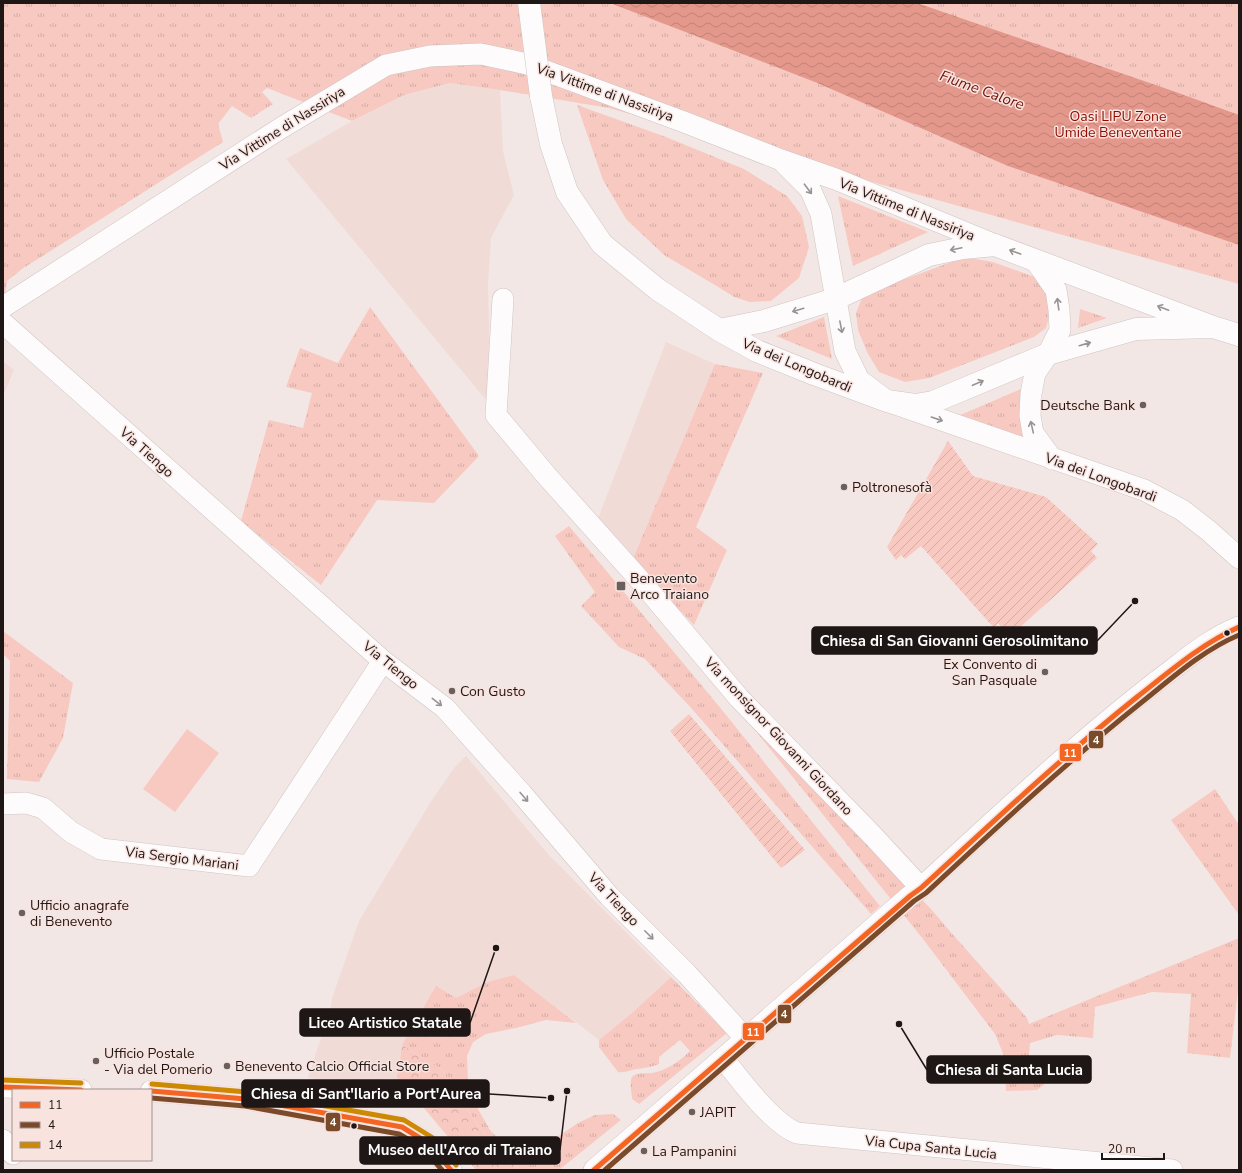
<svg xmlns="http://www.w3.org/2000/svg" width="1242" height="1173" font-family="'Nunito Sans',sans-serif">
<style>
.built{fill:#f1dbd7}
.grass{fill:url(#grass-tufts)}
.forest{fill:url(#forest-crowns)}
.garden{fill:url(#garden-furrows)}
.pitch{fill:#f8c9c1}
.water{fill:url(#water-waves)}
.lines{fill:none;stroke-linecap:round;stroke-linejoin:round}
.street-casing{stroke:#cec5c4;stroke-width:22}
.secondary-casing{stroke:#cec5c4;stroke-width:23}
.street{stroke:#fdfbfb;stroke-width:21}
.secondary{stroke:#fdfbfb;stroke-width:22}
.secondary-bridge-casing{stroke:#cec5c4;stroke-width:23;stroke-linecap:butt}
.secondary-bridge{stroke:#fdfbfb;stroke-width:22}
.bus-1-casing{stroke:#f9e3df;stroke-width:8}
.bus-2-casing{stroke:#f9e3df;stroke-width:8}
.bus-3-casing{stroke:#f9e3df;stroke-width:8}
.bus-1{stroke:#f26522;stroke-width:5}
.bus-2{stroke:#7a4b2a;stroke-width:5}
.bus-3{stroke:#cc8904;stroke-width:5}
.oneway{stroke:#999494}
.poi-dot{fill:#69605e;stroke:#f9e3df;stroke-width:1.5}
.bus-dot{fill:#1e1716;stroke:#f9e3df;stroke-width:1.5}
.labels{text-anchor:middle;stroke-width:3;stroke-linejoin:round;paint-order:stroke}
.street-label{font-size:14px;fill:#1e1716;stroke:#f9e3df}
.park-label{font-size:14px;fill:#8b0b00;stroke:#f9e3df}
.poi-label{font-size:14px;fill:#1e1716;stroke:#f9e3df;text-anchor:start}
.water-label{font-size:15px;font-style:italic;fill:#701409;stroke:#f9e3df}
.leader{fill:none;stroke:#1e1716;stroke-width:1.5}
.callout-dot{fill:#1e1716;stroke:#f9e3df;stroke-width:1.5}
.callout{fill:#1e1716;stroke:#1e1716;stroke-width:1.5}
.callout-label{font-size:15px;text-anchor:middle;font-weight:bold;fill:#fff}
.line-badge{stroke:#f9e3df;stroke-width:1.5}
.badge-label{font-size:11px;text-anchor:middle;font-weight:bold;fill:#fff}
</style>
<defs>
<pattern id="grass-tufts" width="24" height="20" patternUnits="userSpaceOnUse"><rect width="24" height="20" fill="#f8c9c1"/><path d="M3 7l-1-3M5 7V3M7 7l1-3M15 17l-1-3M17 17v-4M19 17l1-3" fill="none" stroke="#d4aca5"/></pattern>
<pattern id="forest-crowns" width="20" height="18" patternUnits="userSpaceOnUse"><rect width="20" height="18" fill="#f8c9c1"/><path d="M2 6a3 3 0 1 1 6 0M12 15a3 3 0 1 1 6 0" fill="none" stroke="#d4aca5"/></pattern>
<pattern id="garden-furrows" width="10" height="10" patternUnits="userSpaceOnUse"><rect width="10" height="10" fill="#f8c9c1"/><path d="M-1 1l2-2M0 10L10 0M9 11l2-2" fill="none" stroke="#d4aca5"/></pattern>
<pattern id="water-waves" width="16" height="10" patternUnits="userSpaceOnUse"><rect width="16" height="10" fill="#e3988b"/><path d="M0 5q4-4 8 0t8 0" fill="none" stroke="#c28277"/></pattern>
</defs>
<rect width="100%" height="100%" fill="#f3e7e5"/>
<path class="built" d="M450 83 500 90 503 151 514 195 491 238 488 284 491 406 286 159 352 121 404 95Z
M666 342 715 364 632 561 597 521Z
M3 361 14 370 3 396Z
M466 756 548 854 671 977 633 1012 599 1040 514 975 487 982 456 998 402 1045 395 1093 308 1078 331 1006 332 998 359 921 430 803 454 768Z"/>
<path class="grass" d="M3 3H1239V284L876 183 609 108 500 90 450 83 404 95 352 121 267 88 262 92 273 104 251 118 232 106 218 124 223 142 22 269 7 281 3 310Z
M577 105 666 137 744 169 787 196 802 216 809 247 799 278 771 301 750 302 734 297 720 288 664 255 626 219 603 180Z
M838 196 928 232 853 266Z
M965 257 993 262 1043 280 1051 310 1046 328 1034 337 929 378 905 382 879 372 867 352 858 330 856 313 862 298 886 286Z
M370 307 479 456 434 503 377 500 321 585 241 521 269 420 303 428 312 393 286 387 300 348 338 363Z
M1080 309 1107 318 1078 328Z
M824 317 832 359 776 336Z
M715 364 763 373 696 527 727 550 694 625 632 561Z
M1021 389 1022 439 958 416Z
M569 526 718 705 880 906 871 914 692 709 645 659 619 647 581 606 595 592 555 536Z
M3 631 73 683 63 738 39 782 7 779 10 661 3 654Z
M742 714 931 909C962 946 995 981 1027 1018L1029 1024 1239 938V982L1230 1058 1187 1053 1191 994 1152 992 1095 1007 1093 1038 1057 1035 1030 1043 1028 1066 1045 1084 1037 1090 1006 1091 1004 1056 995 1034 923 939Z
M1215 789 1239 825V915L1171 820Z
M514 975 576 1023 546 1020 516 1028 486 1034 473 1042 467 1056 468 1081 477 1107 490 1130 503 1144 521 1152 532 1154 538 1153 560 1135 578 1123 595 1115 613 1114 621 1120 559 1170H521L498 1152 465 1107 442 1070 402 1045 436 986 456 998 487 982Z
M671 977 727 1033 639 1104 632 1099C632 1093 629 1083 632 1077 635 1072 647 1074 652 1073 668 1070 678 1062 690 1051L680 1040 659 1057V1064C651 1067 645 1068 637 1069 630 1070 626 1073 618 1072L599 1047V1040L633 1012Z"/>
<path class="forest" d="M402 1045 442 1070 465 1107 498 1152 521 1170H476L423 1107 395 1093Z"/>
<path class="garden" d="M948 441 973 476 1046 497 1098 544 1091 551 1097 558 1009 637 998 623 994 628 921 546 905 559 901 555 896 560 887 547Z
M689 714 805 850 781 868 670 731Z"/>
<path class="pitch" d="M187 729 219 753 175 812 143 789Z"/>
<path class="water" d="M610 3H917L1173 91 1239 115V245L1008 166 815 82Z"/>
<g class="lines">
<defs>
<path id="street" d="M784 163 810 189 821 214 845 351 859 380 887 401 1144 490 1182 510 1209 531 1239 558
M1035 260 1056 290 1059 310 1060 330 1048 354 1035 373 1031 394 1030 416 1033 433 1052 459
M503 299 496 415 546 475 639 579 739 698 874 837 921 888
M3 307 281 128 386 65 430 56 481 54 527 64 684 122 781 160 838 180 995 245
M3 323 383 661 445 708 522 794 609 896 687 974 746 1039
M3 804 26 803 43 808 71 832 101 849 249 866 383 661
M723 1058C740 1080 772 1123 797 1133L1172 1170
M3 1087 81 1090
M151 1091 246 1099 402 1127 428 1143 451 1170
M3 1140 13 1154
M594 1170 644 1127 910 896 921 888C998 817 1074 746 1156 682 1183 662 1208 639 1239 627"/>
<path id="secondary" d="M541 96 551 144 567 192 602 244 657 289 719 330 757 351 814 374 887 401 915 405 933 402 1048 354 1136 329 1213 327
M719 330 764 321 835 299 929 255 963 248 995 245 1213 327 1239 335"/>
</defs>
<use href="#street" class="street-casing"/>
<use href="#secondary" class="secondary-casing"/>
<use href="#street" class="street"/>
<use href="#secondary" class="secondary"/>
<defs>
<path id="secondary-bridge" d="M529 3 541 96"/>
</defs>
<use href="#secondary-bridge" class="secondary-bridge-casing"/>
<use href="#secondary-bridge" class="secondary-bridge"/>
<defs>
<path id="bus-1" d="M3 1087 81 1090
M151 1091 246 1099 402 1127 428 1143 451 1170
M594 1170 910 896 921 888C992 823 1062 757 1137 697 1169 672 1201 644 1239 627"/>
<path id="bus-2" d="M151 1098 245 1106 399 1134 423 1148 442 1170
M605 1170 914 901 926 893C996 828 1067 762 1142 702 1172 678 1203 650 1239 635"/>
<path id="bus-3" d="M3 1080 81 1083
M152 1084 247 1092 404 1120 433 1138 456 1165"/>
</defs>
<use href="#bus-1" class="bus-1-casing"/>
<use href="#bus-2" class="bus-2-casing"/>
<use href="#bus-3" class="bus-3-casing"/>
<use href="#bus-1" class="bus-1"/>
<use href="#bus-2" class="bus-2"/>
<use href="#bus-3" class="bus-3"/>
</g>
<defs><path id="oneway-shaft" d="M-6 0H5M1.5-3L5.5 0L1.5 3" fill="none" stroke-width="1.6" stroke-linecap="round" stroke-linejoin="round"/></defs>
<g class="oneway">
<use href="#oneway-shaft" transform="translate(808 189) rotate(53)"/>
<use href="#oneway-shaft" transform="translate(956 249) rotate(168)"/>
<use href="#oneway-shaft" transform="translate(1015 252) rotate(-160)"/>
<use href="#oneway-shaft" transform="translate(1058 304) rotate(-98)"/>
<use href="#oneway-shaft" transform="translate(1163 308) rotate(-159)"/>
<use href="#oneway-shaft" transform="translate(798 310) rotate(163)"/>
<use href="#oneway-shaft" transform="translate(841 327) rotate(79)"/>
<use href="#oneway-shaft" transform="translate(1085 344) rotate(-16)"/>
<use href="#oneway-shaft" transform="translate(978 383) rotate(-23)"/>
<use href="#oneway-shaft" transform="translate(937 419) rotate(19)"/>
<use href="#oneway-shaft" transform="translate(1032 427) rotate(-103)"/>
<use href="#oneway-shaft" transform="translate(437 702) rotate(38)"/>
<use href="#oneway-shaft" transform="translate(524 797) rotate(49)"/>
<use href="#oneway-shaft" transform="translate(649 935) rotate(45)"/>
</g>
<g class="poi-dot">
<circle cx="1143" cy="405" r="4"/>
<circle cx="844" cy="487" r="4"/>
<rect x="616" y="581" width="10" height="10" rx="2"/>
<circle cx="1045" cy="672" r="4"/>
<circle cx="452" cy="691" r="4"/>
<circle cx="22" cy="913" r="4"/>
<circle cx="96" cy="1061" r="4"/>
<circle cx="227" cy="1066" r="4"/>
<circle cx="692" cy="1112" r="4"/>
<circle cx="644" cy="1151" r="4"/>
</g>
<g class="bus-dot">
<circle cx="1227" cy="633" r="3.5"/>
<circle cx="354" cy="1126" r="3.5"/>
</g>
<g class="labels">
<g class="street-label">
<text transform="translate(605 92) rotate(20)" y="5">Via Vittime di Nassiriya</text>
<text transform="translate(282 128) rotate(-32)" y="5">Via Vittime di Nassiriya</text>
<text transform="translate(907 209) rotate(22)" y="5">Via Vittime di Nassiriya</text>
<text transform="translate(797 365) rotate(23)" y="5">Via dei Longobardi</text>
<text transform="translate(147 452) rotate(42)" y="5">Via Tiengo</text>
<text transform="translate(1101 477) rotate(20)" y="5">Via dei Longobardi</text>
<text transform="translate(391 665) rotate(39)" y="5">Via Tiengo</text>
<text transform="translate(779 736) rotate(47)" y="5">Via monsignor Giovanni Giordano</text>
<text transform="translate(182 858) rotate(7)" y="5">Via Sergio Mariani</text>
<text transform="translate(614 899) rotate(47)" y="5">Via Tiengo</text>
<text transform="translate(931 1147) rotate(6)" y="5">Via Cupa Santa Lucia</text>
</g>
<g class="park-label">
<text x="1118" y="121">Oasi LIPU Zone<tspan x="1118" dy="16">Umide Beneventane</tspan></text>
</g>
<g class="poi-label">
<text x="1135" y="410" text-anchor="end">Deutsche Bank</text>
<text x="852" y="492">Poltronesofà</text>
<text x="630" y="583">Benevento<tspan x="630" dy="16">Arco Traiano</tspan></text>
<text x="1037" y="669" text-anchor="end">Ex Convento di<tspan x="1037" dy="16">San Pasquale</tspan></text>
<text x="460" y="696">Con Gusto</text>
<text x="30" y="910">Ufficio anagrafe<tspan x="30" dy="16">di Benevento</tspan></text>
<text x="104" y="1058">Ufficio Postale<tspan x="104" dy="16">- Via del Pomerio</tspan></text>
<text x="235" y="1071">Benevento Calcio Official Store</text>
<text x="700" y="1117">JAPIT</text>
<text x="652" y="1156">La Pampanini</text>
</g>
<g class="water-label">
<text transform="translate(982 90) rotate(20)" y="5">Fiume Calore</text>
</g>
</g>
<path class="leader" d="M1135 601L1097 641M496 948L470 1023M899 1024L927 1070M551 1098L489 1094M567 1091L560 1150"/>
<g class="callout-dot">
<circle cx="1135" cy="601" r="4"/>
<circle cx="496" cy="948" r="4"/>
<circle cx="899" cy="1024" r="4"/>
<circle cx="551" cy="1098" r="4"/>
<circle cx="567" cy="1091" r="4"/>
</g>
<g class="callout">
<rect x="812" y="627" width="285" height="27" rx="4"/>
<rect x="300" y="1009" width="170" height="27" rx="4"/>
<rect x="927" y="1056" width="164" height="27" rx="4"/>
<rect x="242" y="1080" width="247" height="27" rx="4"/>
<rect x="360" y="1137" width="200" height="27" rx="4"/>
</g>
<g class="callout-label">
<text x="954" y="646">Chiesa di San Giovanni Gerosolimitano</text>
<text x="385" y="1028">Liceo Artistico Statale</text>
<text x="1009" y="1075">Chiesa di Santa Lucia</text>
<text x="366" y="1099">Chiesa di Sant'Ilario a Port'Aurea</text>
<text x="460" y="1155">Museo dell'Arco di Traiano</text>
</g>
<g class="line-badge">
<rect x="1088" y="730" width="16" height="19" rx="4" fill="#7a4b2a"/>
<rect x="1059" y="743" width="23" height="19" rx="4" fill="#f26522"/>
<rect x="777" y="1004" width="15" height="20" rx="4" fill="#7a4b2a"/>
<rect x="742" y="1022" width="23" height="19" rx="4" fill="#f26522"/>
<rect x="325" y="1112" width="16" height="20" rx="4" fill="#7a4b2a"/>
</g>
<g class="badge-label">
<text x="1096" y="744">4</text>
<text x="1070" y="757">11</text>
<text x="784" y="1018">4</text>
<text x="753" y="1036">11</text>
<text x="333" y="1126">4</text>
</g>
<rect width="1242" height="1173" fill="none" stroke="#1e1716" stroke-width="8"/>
<rect x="12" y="1089" width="140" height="72" fill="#f9e3df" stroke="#a1918f"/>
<rect x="20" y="1102" width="20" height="6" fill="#f26522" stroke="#a1918f"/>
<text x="48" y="1109" font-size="12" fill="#1e1716">11</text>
<rect x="20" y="1122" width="20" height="6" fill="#7a4b2a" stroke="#a1918f"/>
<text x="48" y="1129" font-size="12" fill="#1e1716">4</text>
<rect x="20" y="1142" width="20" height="6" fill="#cc8904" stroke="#a1918f"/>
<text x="48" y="1149" font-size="12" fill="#1e1716">14</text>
<path d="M1102 1153v6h62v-6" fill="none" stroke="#1e1716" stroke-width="2"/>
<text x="1108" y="1153" font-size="12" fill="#1e1716" stroke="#f9e3df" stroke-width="3" paint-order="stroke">20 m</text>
</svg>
